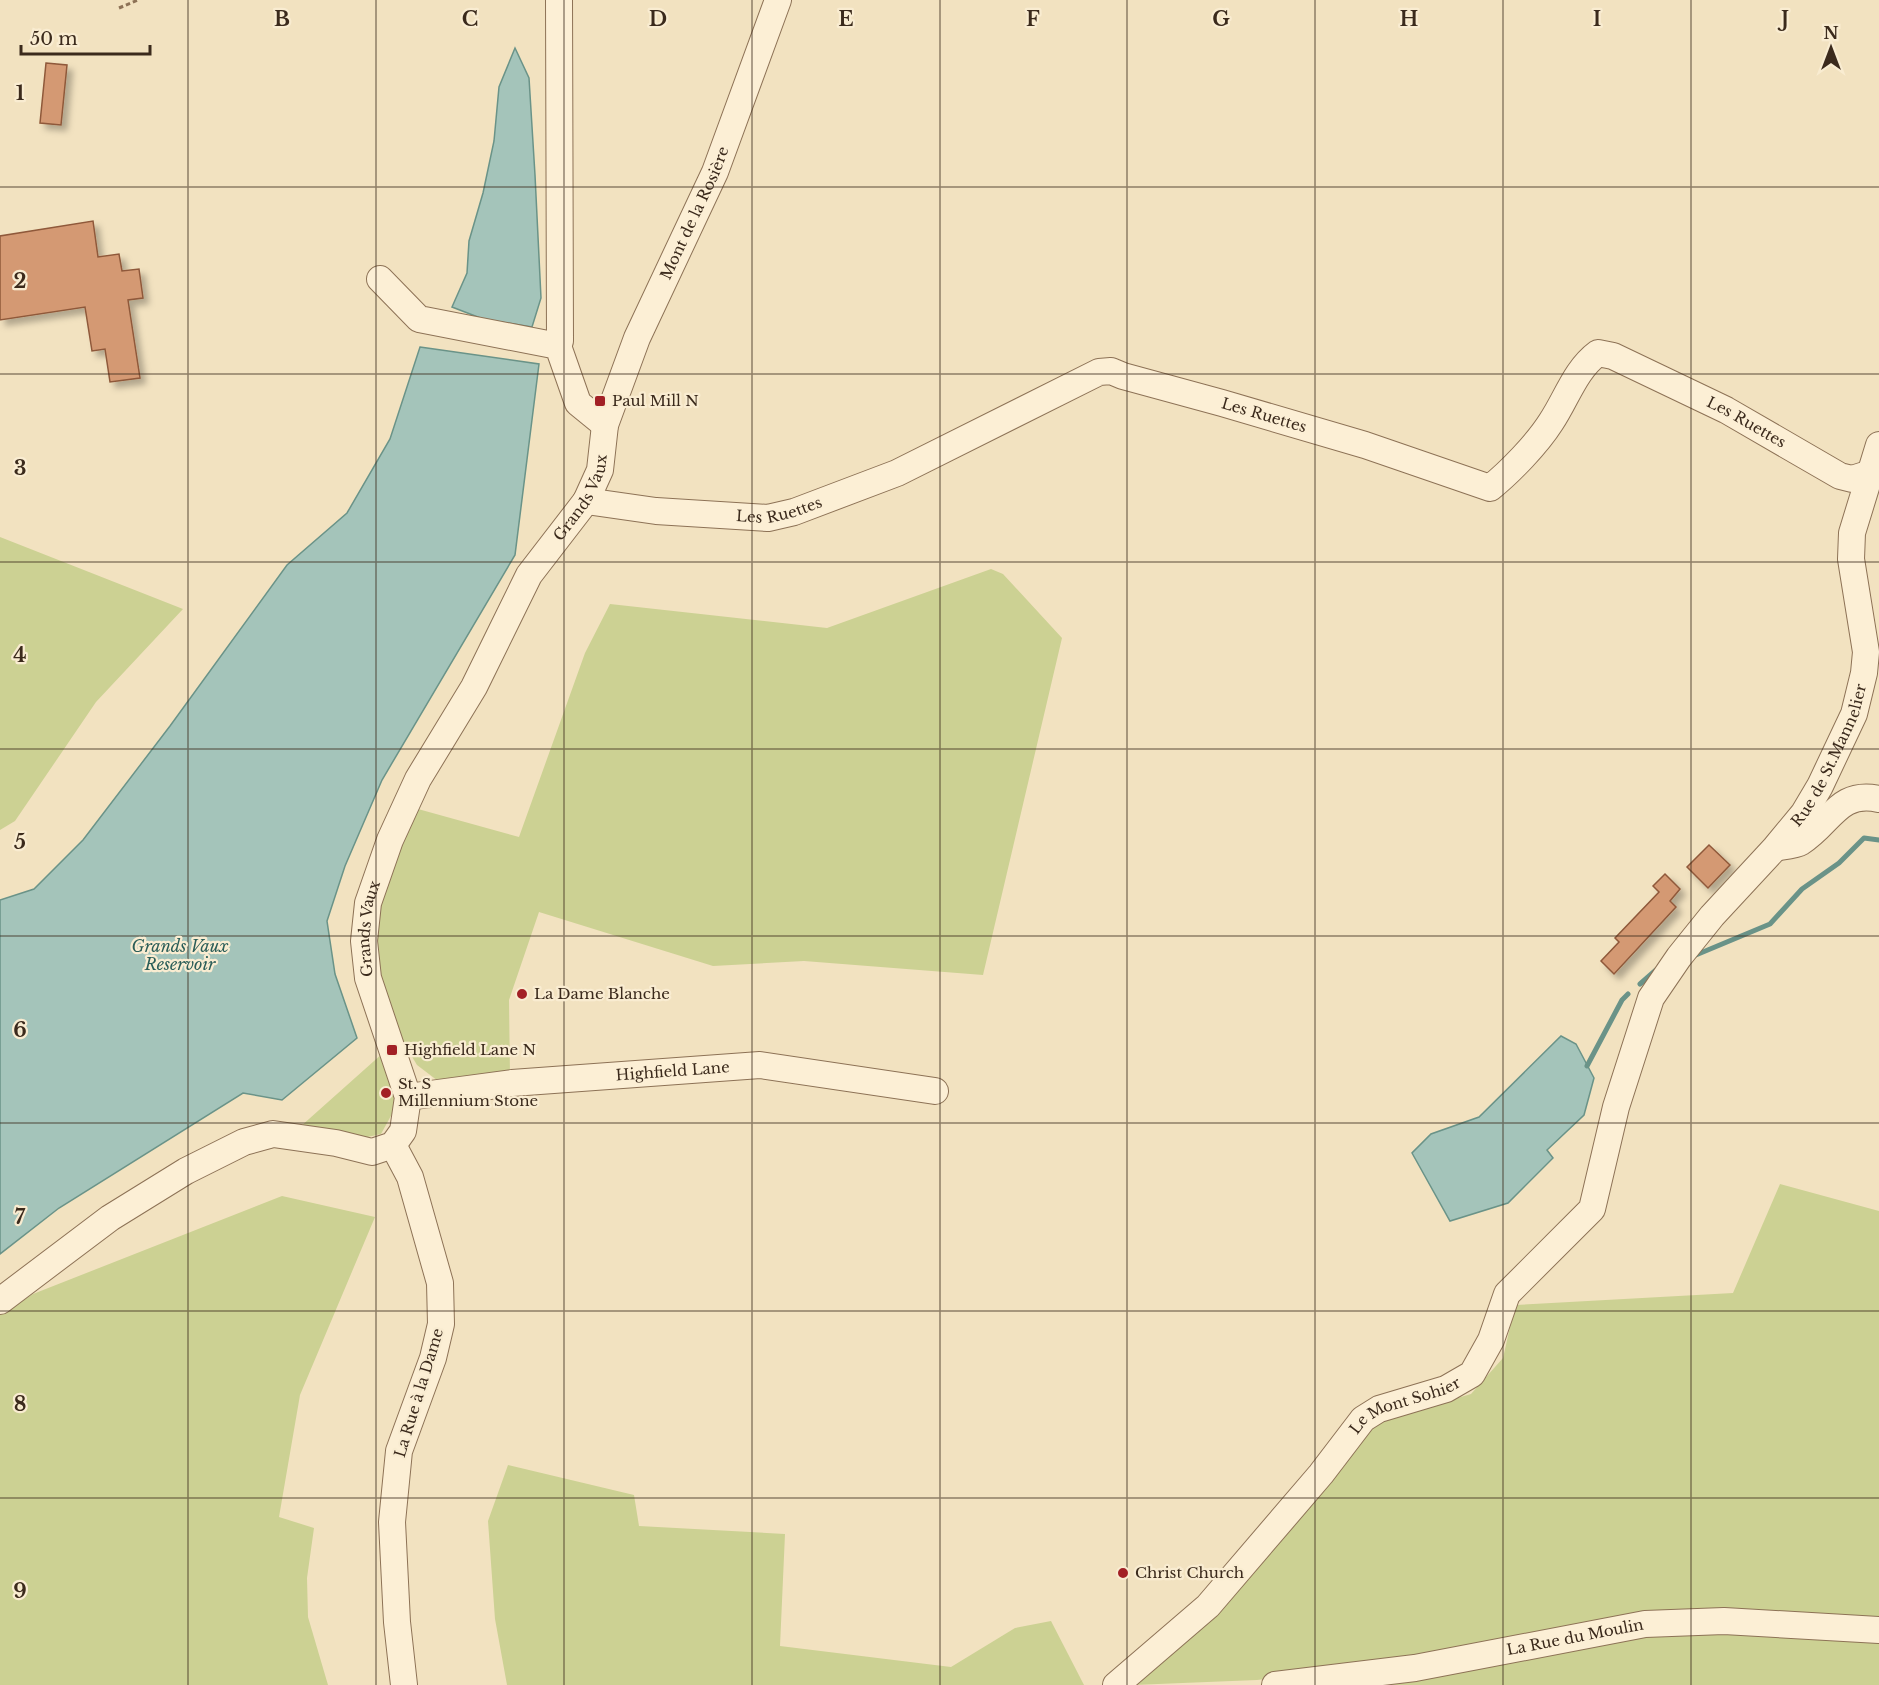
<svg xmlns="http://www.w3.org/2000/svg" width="1879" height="1685" font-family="'Libre Baskerville',serif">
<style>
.green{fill:#ccd193}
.water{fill:#a4c4ba;stroke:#6a9388;stroke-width:1.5}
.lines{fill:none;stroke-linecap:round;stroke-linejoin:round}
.stream{stroke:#6a9388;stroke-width:5}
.building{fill:#d49973;stroke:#8f593a;stroke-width:1.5;filter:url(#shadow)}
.minor-casing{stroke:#8d7256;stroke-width:28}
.path{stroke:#8d7256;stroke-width:3;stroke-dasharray:4.5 3;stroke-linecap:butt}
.minor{stroke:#fcefd5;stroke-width:26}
.grid{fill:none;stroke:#3b2a1c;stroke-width:1.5;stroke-opacity:0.55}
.poi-dot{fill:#a22025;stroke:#f9ecd1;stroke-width:2}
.labels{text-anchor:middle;stroke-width:4.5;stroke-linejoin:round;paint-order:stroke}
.street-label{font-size:15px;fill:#3b2a1c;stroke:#f9ecd1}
.poi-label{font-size:15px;fill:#3b2a1c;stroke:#f9ecd1;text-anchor:start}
.water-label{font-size:16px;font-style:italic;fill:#2a5d58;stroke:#f9ecd1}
.grid-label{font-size:20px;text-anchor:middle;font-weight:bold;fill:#3b2a1c;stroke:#f9ecd1;stroke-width:4.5;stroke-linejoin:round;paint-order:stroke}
</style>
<defs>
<filter id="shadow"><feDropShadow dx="5.5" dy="5.5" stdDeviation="3" flood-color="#0004"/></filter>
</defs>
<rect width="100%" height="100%" fill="#f2e2c0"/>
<path class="green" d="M0 537 183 609 96 702 15 821 0 830Z
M991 569 1003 574 1062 638 983 975 804 961 713 966 539 912 509 1000 510 1076 442 1084 417 1065 393 1025 374 955V920L390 872 418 809 519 837 585 653 610 604 827 628Z
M383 1053 398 1103 381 1134 363 1138 300 1127Z
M1780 1184 1879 1211V1617L1705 1612 1372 1666 1257 1680 1133 1685 1256 1570 1350 1447 1379 1421 1471 1394 1503 1358 1515 1305 1733 1293Z
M282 1196 375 1217 300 1395 279 1517 314 1528 307 1578 308 1617 328 1685H0V1315L33 1294Z
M508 1465 634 1495 639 1526 785 1534 780 1646 951 1667 1015 1628 1051 1621 1084 1685H507L495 1619 488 1521Z
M1720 1628 1879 1638V1685H1368L1648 1633Z"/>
<path class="water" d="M515 48 529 78 535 175 541 298 532 327 483 319 452 307 467 273 469 241 483 193 494 141 499 87Z
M420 347 539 364 515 555 382 780 345 866 327 921 335 974 357 1038 282 1100 243 1093 59 1208 0 1254V900L34 889 83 840 170 726 287 565 347 513 390 439Z
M1561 1036 1576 1044 1594 1078 1584 1115 1547 1150 1553 1158 1508 1203 1450 1221 1412 1153 1431 1134 1479 1117Z"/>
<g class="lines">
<path class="stream" d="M1691 957 1770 924 1802 889 1839 863 1864 838 1879 840
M1640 984 1656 970
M1587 1066 1622 1000 1628 994"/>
</g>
<path class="building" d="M46 63 67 65 61 125 40 123Z
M93 221 98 257 119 254 122 271 139 269 143 298 128 300 140 378 110 382 105 349 92 351 85 307 0 320V236Z
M1709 845 1730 865 1708 888 1687 867Z
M1665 874 1680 889 1670 901 1676 907 1614 974 1601 961 1619 942 1615 938 1659 892 1653 886Z"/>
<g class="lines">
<defs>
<g id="minor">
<path d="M380 279 419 319 558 346 578 403 605 425"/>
<path d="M558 346 560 341 559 0"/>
<path id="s1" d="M586 501 656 511 768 518 794 512 897 473 1099 372 1111 371 1123 376 1222 403 1365 445 1490 488C1510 472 1537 444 1551 422 1567 398 1575 370 1598 353L1613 356 1726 410 1840 476 1852 479 1871 473"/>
<path d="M1779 847C1786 846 1796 845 1801 842 1831 823 1838 790 1879 799"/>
<path id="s2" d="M408 1097 512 1083 760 1065 935 1091"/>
<path d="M393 1145 410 1177 440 1283 441 1324 433 1358 399 1451 392 1522 397 1622 404 1685"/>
<path id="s3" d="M0 1301 110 1218 186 1171 244 1142 273 1134 336 1143 372 1152 393 1145 403 1131 408 1097 368 978 364 941 368 903 390 840 418 779 474 687 529 575 586 501 600 470 605 425 637 338 715 172 778 0"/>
<path id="s4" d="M1116 1685 1208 1606 1321 1474 1363 1419 1379 1409 1446 1389 1472 1374 1491 1340 1507 1294 1592 1209 1616 1107 1651 998 1679 957 1712 916 1775 848 1804 813 1820 786 1854 714 1864 673 1866 652 1851 559 1852 533 1879 445"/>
<path id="s5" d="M1275 1685 1415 1668 1645 1624 1724 1621 1879 1630"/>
</g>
</defs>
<use href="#minor" class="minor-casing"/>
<path class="path" d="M119 8 138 0"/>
<use href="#minor" class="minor"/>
</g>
<path class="grid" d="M188 0V1685M376 0V1685M564 0V1685M752 0V1685M940 0V1685M1127 0V1685M1315 0V1685M1503 0V1685M1691 0V1685M0 187H1879M0 374H1879M0 562H1879M0 749H1879M0 936H1879M0 1123H1879M0 1311H1879M0 1498H1879"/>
<g class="poi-dot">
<rect x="594" y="395" width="12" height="12" rx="3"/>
<circle cx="522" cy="994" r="6"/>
<rect x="386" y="1044" width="12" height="12" rx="3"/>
<circle cx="386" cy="1093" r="6"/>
<circle cx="1123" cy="1573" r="6"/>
</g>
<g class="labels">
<g class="street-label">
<text dy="5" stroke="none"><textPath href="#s3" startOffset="1467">Mont de la Rosière</textPath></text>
<text dy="5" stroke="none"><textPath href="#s1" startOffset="717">Les Ruettes</textPath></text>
<text dy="5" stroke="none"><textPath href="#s1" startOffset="1293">Les Ruettes</textPath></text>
<text dy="5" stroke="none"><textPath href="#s3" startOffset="1158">Grands Vaux</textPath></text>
<text dy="5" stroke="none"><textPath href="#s1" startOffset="195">Les Ruettes</textPath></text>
<text dy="5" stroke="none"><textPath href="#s4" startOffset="1214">Rue de St.Mannelier</textPath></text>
<text dy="5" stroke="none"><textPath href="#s3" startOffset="672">Grands Vaux</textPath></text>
<text dy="5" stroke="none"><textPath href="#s2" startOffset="266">Highfield Lane</textPath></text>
<text transform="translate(419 1393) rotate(-73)" y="5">La Rue à la Dame</text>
<text dy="5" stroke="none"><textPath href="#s4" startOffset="408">Le Mont Sohier</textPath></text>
<text dy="5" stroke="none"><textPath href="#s5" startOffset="304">La Rue du Moulin</textPath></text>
</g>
<g class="poi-label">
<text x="612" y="406">Paul Mill N</text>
<text x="534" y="999">La Dame Blanche</text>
<text x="404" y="1055">Highfield Lane N</text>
<text x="398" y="1089">St. S<tspan x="398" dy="17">Millennium Stone</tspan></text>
<text x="1135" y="1578">Christ Church</text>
</g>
<g class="water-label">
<text x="180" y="952">Grands Vaux<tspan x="180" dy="18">Reservoir</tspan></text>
</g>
</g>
<g class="grid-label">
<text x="282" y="26">B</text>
<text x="470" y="26">C</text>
<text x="658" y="26">D</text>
<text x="846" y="26">E</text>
<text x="1033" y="26">F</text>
<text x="1221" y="26">G</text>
<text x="1409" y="26">H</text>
<text x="1597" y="26">I</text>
<text x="1785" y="26">J</text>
<text x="20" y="100">1</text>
<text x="20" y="288">2</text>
<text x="20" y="475">3</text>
<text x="20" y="662">4</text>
<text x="20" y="849">5</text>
<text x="20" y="1037">6</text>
<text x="20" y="1224">7</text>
<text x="20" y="1411">8</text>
<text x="20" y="1598">9</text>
</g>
<g transform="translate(1831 48)" stroke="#f9ecd1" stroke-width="4.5" paint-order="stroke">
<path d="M0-4.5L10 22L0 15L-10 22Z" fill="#3b2a1c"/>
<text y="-9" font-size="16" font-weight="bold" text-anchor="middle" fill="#3b2a1c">N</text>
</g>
<path d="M21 45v9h129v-9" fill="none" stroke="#3b2a1c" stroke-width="3"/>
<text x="30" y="45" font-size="18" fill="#3b2a1c" stroke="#f9ecd1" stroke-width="4.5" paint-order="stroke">50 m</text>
</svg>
